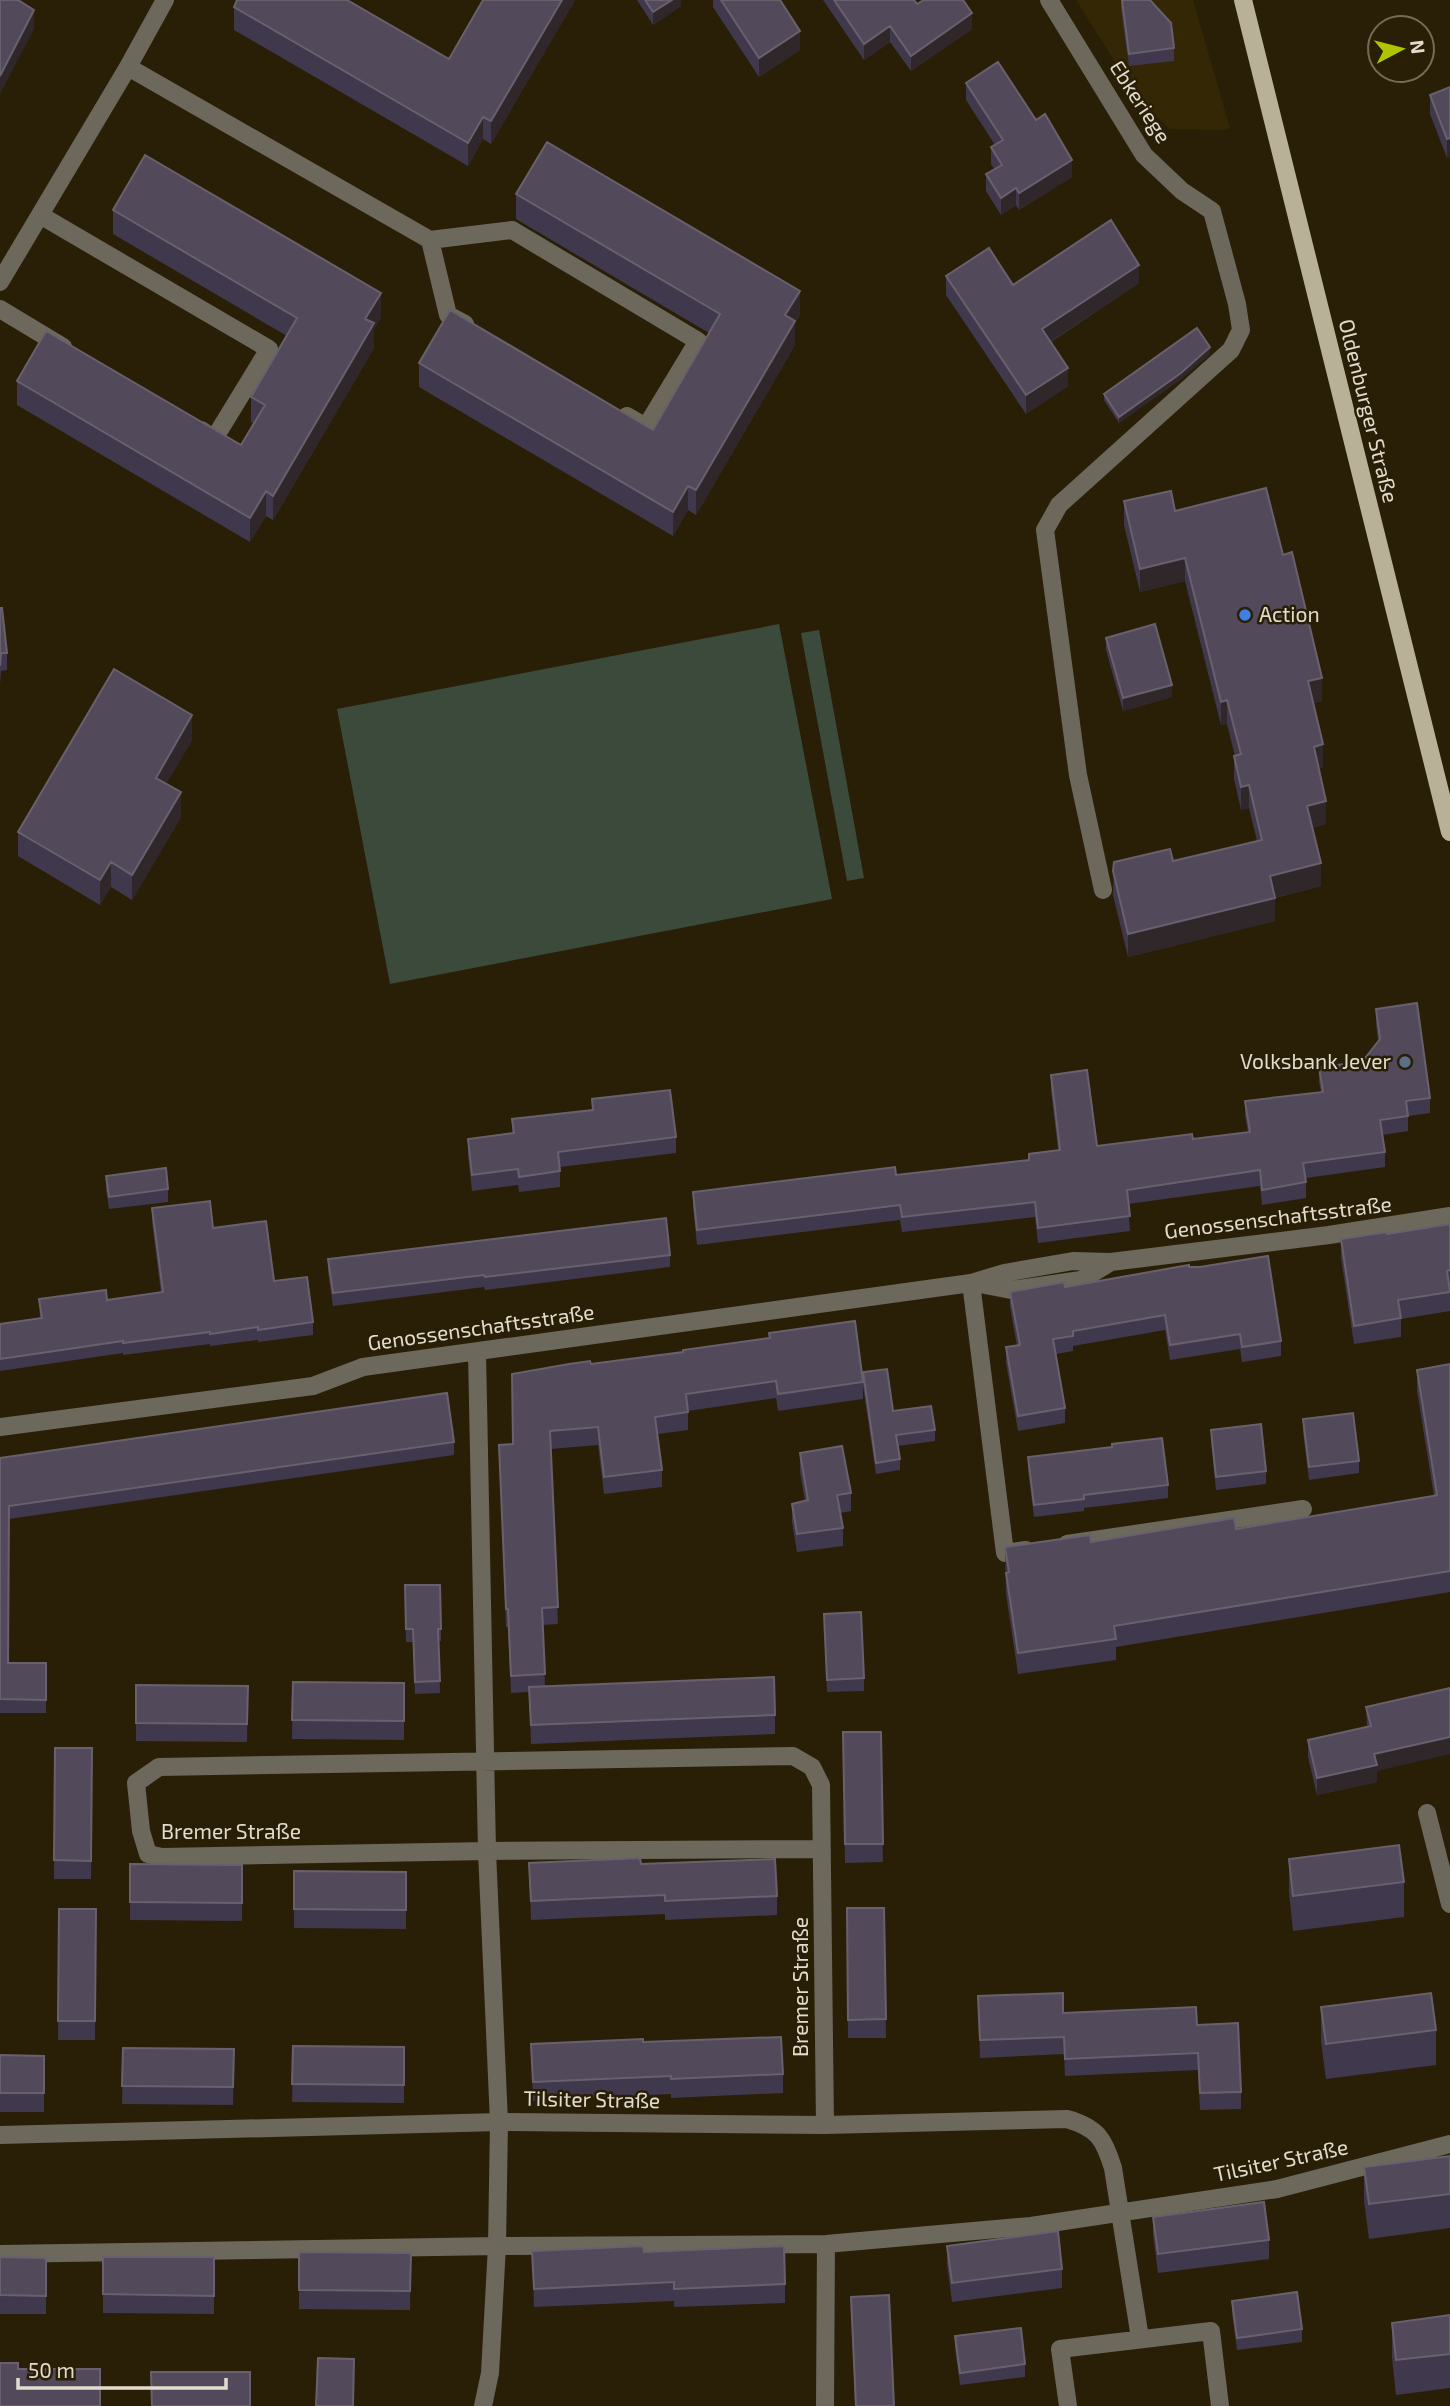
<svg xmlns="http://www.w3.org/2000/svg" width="1450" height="2406" font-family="'Exo 2',sans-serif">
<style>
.built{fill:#332705}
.green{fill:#3b4a3a}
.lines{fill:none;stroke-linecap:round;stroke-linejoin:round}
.minor{stroke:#6c685c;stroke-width:18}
.major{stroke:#b9b098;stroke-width:18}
.wall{fill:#40384d}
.shaded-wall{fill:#30272b}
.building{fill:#524a5b;stroke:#68616d;stroke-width:2}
.shop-dot{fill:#3f7fe0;stroke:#291f06;stroke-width:2.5}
.service-dot{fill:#5c6f8a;stroke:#291f06;stroke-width:2.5}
.labels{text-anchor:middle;stroke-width:5;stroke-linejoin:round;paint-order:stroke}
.street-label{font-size:21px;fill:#e3dcce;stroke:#291f06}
.poi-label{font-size:21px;fill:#e3dcce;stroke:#291f06;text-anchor:start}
</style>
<rect width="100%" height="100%" fill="#291f06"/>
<path class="built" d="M1076 0H1193L1230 128 1221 130 1170 129 1141 103Z"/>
<path class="green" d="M779 624 832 899 390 984 337 709Z
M819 630 864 878 847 881 801 633Z"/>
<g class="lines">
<path class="minor" d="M1049 0 1144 155 1182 191 1212 211 1237 304 1241 330 1231 350 1059 505 1045 530 1078 775 1103 890
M128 67 430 240 512 230 698 341 646 427 627 416
M40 215 269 349 214 439 201 430
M430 240 448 315 465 324
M0 282 128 67 165 0
M0 309 63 347
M971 1283 1005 1553 1026 1550
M975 1283 1011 1290 1081 1280 1111 1262
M477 1352 487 1851 499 2122 497 2246 490 2373 483 2406
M0 1427 313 1386 363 1367 971 1283 1004 1273 1073 1261 1111 1262 1329 1235 1450 1216
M1067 1544 1303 1509
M1427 1813 1450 1904
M822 1849 487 1851 162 1857 148 1854 141 1831 136 1783 159 1767 793 1756 812 1767 821 1785 825 2125
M0 2135 499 2122 825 2125 1067 2119C1098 2128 1104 2139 1113 2168L1140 2338
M0 2254 497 2246 826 2244 1031 2226 1277 2189 1450 2144
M825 2406 826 2244
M1068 2406 1060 2349 1211 2331 1220 2406"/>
<path class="major" d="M1243 0 1450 832"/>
</g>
<path class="wall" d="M483 0H575L491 144 483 139 468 166 234 30V7L449 59Z
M637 0H681V6L653 25Z
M713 0H780L800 50 759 77 713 7Z
M823 0H914L917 4 972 29 911 71 890 42 864 60Z
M1121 0 1174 48V61L1129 66 1121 9Z
M966 83 1072 177 1019 210 1016 205 1001 215 986 191V174L994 169 991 164V147L995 145 966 100Z
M1450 87V157L1447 158 1430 114V95Z
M516 194 800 315 795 323V345L696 515 688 510 673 536 419 387V363L653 430 709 333 516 219Z
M113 210 381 317 374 329V348L273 520 266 516 250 542 17 405V381L241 445 254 424 251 422V397L287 336 113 234Z
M946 276 1013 285 1139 283 1051 342 1068 386 1026 414 946 295Z
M1210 354 1181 379 1119 423 1104 400V394Z
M1124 501 1175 511 1283 555 1322 701 1313 703 1323 767 1319 768 1326 824 1312 828 1321 886 1275 898V921L1128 957 1113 895 1114 862 1173 861 1257 841 1249 808 1241 810 1234 779V756H1235L1227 724 1221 725 1185 581 1140 592 1124 525Z
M0 608 7 653V670L1 671 0 684Z
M1106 638 1172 697 1123 711 1106 650Z
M192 740 166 784 181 817 132 900 111 887 100 905 18 856V832Z
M1376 1009 1430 1098V1113L1408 1116V1131L1382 1135 1385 1152V1167L1306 1178V1198L1262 1205 1260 1186 1128 1204 1130 1231 1038 1243 1035 1217 902 1232 900 1220 697 1245 693 1207V1192L896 1175 1029 1160V1154L1058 1150 1051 1090V1075L1097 1146 1193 1139 1248 1132 1245 1116V1101L1321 1092 1319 1082V1067L1362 1062 1378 1041 1376 1024Z
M592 1099 676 1137V1153L560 1167V1187L519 1192 518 1185 472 1191 468 1155V1139L512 1134V1119L592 1110Z
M106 1176 168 1189V1202L109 1209 106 1189Z
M152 1208 213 1228 274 1281 313 1322V1335L258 1342V1340L210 1346V1344L123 1355V1353L0 1371V1324L40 1318 39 1299 107 1300 161 1293 152 1221Z
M1450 1224V1311L1401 1319V1337L1354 1344 1341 1258V1239L1387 1234Z
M670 1255V1267L485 1290 484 1287 333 1306 328 1271V1259Z
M1189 1267 1281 1341V1356L1242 1362 1240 1349 1170 1360 1165 1330 1073 1346V1351L1056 1354 1065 1408V1423L1018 1431 1006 1363V1347L1017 1346 1010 1307V1292L1065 1287Z
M769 1333 863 1379 893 1411 935 1430V1441L898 1446 900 1459V1470L876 1474 863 1386V1399L778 1411 776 1398 688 1411V1430L658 1434 662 1470V1487L604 1494 598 1445 551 1449 558 1624 543 1625 545 1687 775 1715V1734L531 1744 529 1692 511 1693 508 1627H506L499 1445 512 1444 591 1364 683 1352 769 1338Z
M1450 1364V1592L1116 1647V1660L1018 1674 1006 1594 1005 1547 1091 1542 1236 1529 1434 1496 1417 1391V1370Z
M1303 1419 1359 1461V1473L1309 1480 1303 1432Z
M1211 1430 1266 1471V1484L1216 1490 1211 1442Z
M454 1442V1455L9 1519 8 1663H46V1713H0V1458Z
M800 1453 851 1493V1511L840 1513 843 1528V1546L797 1552 792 1522V1504L805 1501 800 1472Z
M1028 1457 1168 1485V1498L1084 1508V1511L1034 1517 1028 1470Z
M405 1585 441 1629V1641H439L440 1693 415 1694 413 1642H406Z
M824 1614 864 1678V1691L827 1692Z
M293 1682 404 1683V1740L292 1739Z
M136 1685 248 1686 247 1742 136 1741Z
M1450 1688 1377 1771V1782L1317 1795 1308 1757V1740L1367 1727 1366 1707Z
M843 1732H881L883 1862 845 1863Z
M55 1748H92L91 1879H54Z
M1289 1859 1404 1882V1917L1293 1931 1289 1893Z
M529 1863 641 1864 777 1896V1915L665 1920V1914L531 1920Z
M130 1864 242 1865V1921L130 1920Z
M294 1871 406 1872V1929L294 1928Z
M847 1908H884L886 2038H848Z
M59 1909H96L95 2040H58Z
M978 1996 1063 2013 1197 2025 1241 2092V2109L1200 2110 1198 2070 1065 2076 1064 2054 980 2058Z
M1321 2007 1436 2030V2065L1326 2079 1321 2042Z
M643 2042 783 2074V2093L671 2098V2094L533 2101 531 2044Z
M293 2046 404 2047V2103L292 2102Z
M123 2048 234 2049 233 2105 122 2104Z
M0 2055 44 2056V2112H0Z
M1450 2156V2228L1369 2239 1364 2201V2167Z
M1153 2217 1269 2240V2259L1158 2273 1153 2235Z
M947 2246 1062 2269V2288L952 2302 947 2264Z
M532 2251 644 2252 785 2284V2303L674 2307V2301L534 2307Z
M299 2252 411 2253 410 2310 299 2309Z
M0 2257 46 2258V2314H0Z
M103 2257H214V2314L103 2313Z
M851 2297 894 2406H855Z
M1232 2301 1302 2329V2342L1237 2350 1232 2313Z
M1450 2315V2388L1396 2395 1392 2358V2323Z
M955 2336 1025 2364V2377L960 2385 955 2348Z"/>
<path class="shaded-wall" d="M562 0H575L491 144V121Z
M672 0H681V6L653 25V12Z
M34 10V29L0 94V76Z
M972 13V29L911 71V56Z
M890 26V42L864 60V44Z
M800 31V50L759 77V58Z
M483 117V139L468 166V143Z
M1450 138V157L1447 158V139Z
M1072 160V177L1019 210V193Z
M1016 188V205L1001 215V198Z
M1139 265V283L1042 347V329Z
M800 291V315L795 323V345L696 515V490L785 315Z
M381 293V317L374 329V348L273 520V496L365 319Z
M1210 347V354L1181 379 1119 423V417Z
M1068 368V386L1026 414V395Z
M688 486V510L673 536V512Z
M266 491V516L250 542V518Z
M1185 558V581L1140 592V569Z
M1322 678V701L1308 704V681Z
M1172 685V697L1123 711V698Z
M1227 700V724L1221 725V702Z
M192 715V740L156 802V778Z
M1323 744V767L1314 770V747Z
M1249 785V808L1241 810V787Z
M181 792V817L132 900V875Z
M1326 801V824L1307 829V806Z
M111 862V887L100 905V880Z
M1321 863V886L1270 899V876Z
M1275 898V921L1128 957V934Z
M1450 1737V1754L1377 1771V1782L1317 1795V1778L1374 1754Z"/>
<path class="building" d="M0 0H18L34 10 0 76Z
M237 0H347L449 59 483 0H562L491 121 483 117 468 143 234 7Z
M645 0H672L653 12Z
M721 0H780L800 31 759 58Z
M834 0H914L917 4 924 0H963L972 13 911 56 890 26 864 44Z
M1122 0H1150L1171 23 1174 48 1129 54Z
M998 62 1036 120 1045 114 1072 160 1019 193 1016 188 1001 198 986 174 1002 165 991 147 1003 140 966 83Z
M1450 87V138L1447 139 1430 95Z
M547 142 800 291 785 315 795 321 696 490 688 486 673 512 419 363 450 310 653 430 720 314 516 194Z
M145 155 381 293 365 319 374 323 273 496 266 491 250 518 17 381 46 331 241 445 265 405 251 397 297 318 113 210Z
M1111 220 1139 265 1042 329 1068 368 1026 395 946 276 989 248 1013 285Z
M1197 328 1210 347 1181 373 1119 417 1104 394Z
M1266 488 1283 555 1292 552 1322 678 1308 681 1323 744 1314 747 1326 801 1307 806 1321 863 1270 876 1275 898 1128 934 1113 871 1114 862 1170 849 1173 861 1262 840 1249 785 1241 787 1234 756 1241 754 1227 700 1221 702 1185 558 1140 569 1124 501 1171 491 1175 511Z
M0 608H2L7 653H1L0 666Z
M1155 624 1172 685 1123 698 1106 638Z
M114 669 192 715 156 778 181 792 132 875 111 862 100 880 18 832Z
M1417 1003 1430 1098 1406 1101 1408 1116 1380 1120 1385 1152 1303 1163 1306 1182 1262 1190 1260 1170 1127 1190 1130 1216 1038 1228 1035 1202 902 1217 900 1205 697 1230 693 1192 895 1167 896 1175 1029 1160V1154L1060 1150 1051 1075 1087 1070 1097 1146 1192 1134 1193 1139 1250 1132 1245 1101 1323 1092 1319 1067 1362 1062 1380 1039 1376 1009Z
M670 1090 676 1137 558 1152 560 1171 519 1177 518 1169 472 1175 468 1139 514 1133 512 1119 593 1110 592 1099Z
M166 1168 168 1189 109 1197 106 1176Z
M210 1201 213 1228 266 1221 274 1281 307 1277 313 1322 258 1330V1327L210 1334V1332L123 1343V1341L0 1359V1324L42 1318 39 1299 106 1290 107 1300 163 1292 152 1208Z
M666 1218 670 1255 485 1277 484 1275 333 1293 328 1259Z
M1450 1224V1270L1447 1271 1450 1292 1398 1300 1401 1318 1354 1326 1341 1239 1387 1232V1234Z
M1268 1256 1281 1341 1242 1347 1240 1334 1170 1345 1165 1315 1073 1331V1336L1053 1339 1065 1408 1018 1416 1006 1347 1020 1345 1010 1292 1064 1282 1065 1287 1189 1265V1267H1200Z
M855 1321 863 1382 778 1394 776 1381 686 1394 688 1412 655 1417 662 1470 604 1477 598 1427 550 1431 558 1607 542 1608 545 1674 511 1676 508 1609H506L499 1445 513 1444 512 1374 569 1364 590 1361 591 1364 683 1352V1350L770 1338 769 1333Z
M1450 1364V1571L1114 1626 1116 1639 1018 1653 1006 1573 1009 1572 1005 1547 1090 1535 1091 1542 1234 1518 1236 1529 1433 1496 1437 1495 1417 1370Z
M887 1369 893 1411 931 1406 935 1430 896 1435 900 1459 876 1463 863 1372Z
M447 1393 454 1442 9 1506 8 1663H46V1700L0 1699V1458Z
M1353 1413 1359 1461 1309 1467 1303 1419Z
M1261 1424 1266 1471 1216 1477 1211 1430Z
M1162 1438 1168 1485 1084 1495V1499L1034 1505 1028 1457 1112 1447V1444Z
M842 1446 851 1493 837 1495 843 1528 797 1534 792 1504 808 1500 800 1453Z
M405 1585H440L441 1629H438L440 1681 415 1682 413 1629H406Z
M861 1612 864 1678 827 1680 824 1614Z
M774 1677 775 1715 531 1725 529 1687Z
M293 1682 404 1683V1721L292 1720Z
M136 1685 248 1686 247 1724 136 1723Z
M1450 1688V1737L1374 1754 1377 1765 1317 1778 1308 1740 1371 1726 1366 1707Z
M843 1732H881L883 1844H845Z
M55 1748H92L91 1861 54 1860Z
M1399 1845 1404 1882 1293 1896 1289 1859Z
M640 1858 641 1864 775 1859 777 1896 665 1901V1895L531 1901 529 1863Z
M130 1864 242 1865V1903L130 1902Z
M294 1871 406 1872V1910L294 1909Z
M847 1908H884L886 2019 848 2020Z
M59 1909H96L95 2021H58Z
M1063 1993V2013L1196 2007 1197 2025 1238 2023 1241 2092 1200 2093 1198 2053 1065 2059 1064 2037 980 2040 978 1996Z
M1431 1993 1436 2030 1326 2044 1321 2007Z
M781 2037 783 2074 671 2079V2076L533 2082 531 2044 643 2039V2042Z
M293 2046 404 2047V2085L292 2084Z
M123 2048 234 2049 233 2087 122 2086Z
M0 2055 44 2056V2093H0Z
M1450 2156V2194L1369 2204 1364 2167Z
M1264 2202 1269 2240 1158 2254 1153 2217Z
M1058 2231 1062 2269 952 2283 947 2246Z
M643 2246 644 2252 784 2246 785 2284 674 2289V2282L534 2289 532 2251Z
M299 2252 411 2253 410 2291 299 2290Z
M0 2257 46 2258V2296L0 2295Z
M103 2257H214V2296L103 2294Z
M1297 2292 1302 2329 1237 2338 1232 2301Z
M889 2295 894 2406H856L851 2297Z
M1450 2315V2354L1396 2360 1392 2323Z
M1021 2328 1025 2364 960 2373 955 2336Z
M318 2358 354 2359 353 2406H316Z
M0 2363H18V2369H100V2406H0Z
M151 2372H250V2406H152Z"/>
<circle class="shop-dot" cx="1245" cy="615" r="7"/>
<circle class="service-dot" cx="1405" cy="1062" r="7"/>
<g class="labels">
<g class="street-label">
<text transform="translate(1140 102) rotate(57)" y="7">Ebkeriege</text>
<text transform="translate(1368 411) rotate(76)" y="7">Oldenburger Straße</text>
<text transform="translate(1278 1218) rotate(-7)" y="7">Genossenschaftsstraße</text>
<text transform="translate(481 1328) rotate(-8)" y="7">Genossenschaftsstraße</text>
<text x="231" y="1839">Bremer Straße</text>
<text transform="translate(801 1987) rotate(-90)" y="7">Bremer Straße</text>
<text transform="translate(592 2100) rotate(1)" y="7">Tilsiter Straße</text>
<text transform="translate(1281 2161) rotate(-12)" y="7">Tilsiter Straße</text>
</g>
<g class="poi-label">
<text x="1259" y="622">Action</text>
<text x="1391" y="1069" text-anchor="end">Volksbank Jever</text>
</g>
</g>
<g transform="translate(1401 49) rotate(83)"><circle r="33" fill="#291f06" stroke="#736b56" stroke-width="2"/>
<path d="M0-5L12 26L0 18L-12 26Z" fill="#b0c502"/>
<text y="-10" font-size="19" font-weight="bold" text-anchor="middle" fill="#e3dcce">N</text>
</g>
<path d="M18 2378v10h208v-10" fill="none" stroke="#e3dcce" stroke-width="3.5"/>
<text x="28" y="2378" font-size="21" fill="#e3dcce" stroke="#291f06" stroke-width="5" paint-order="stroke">50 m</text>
</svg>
